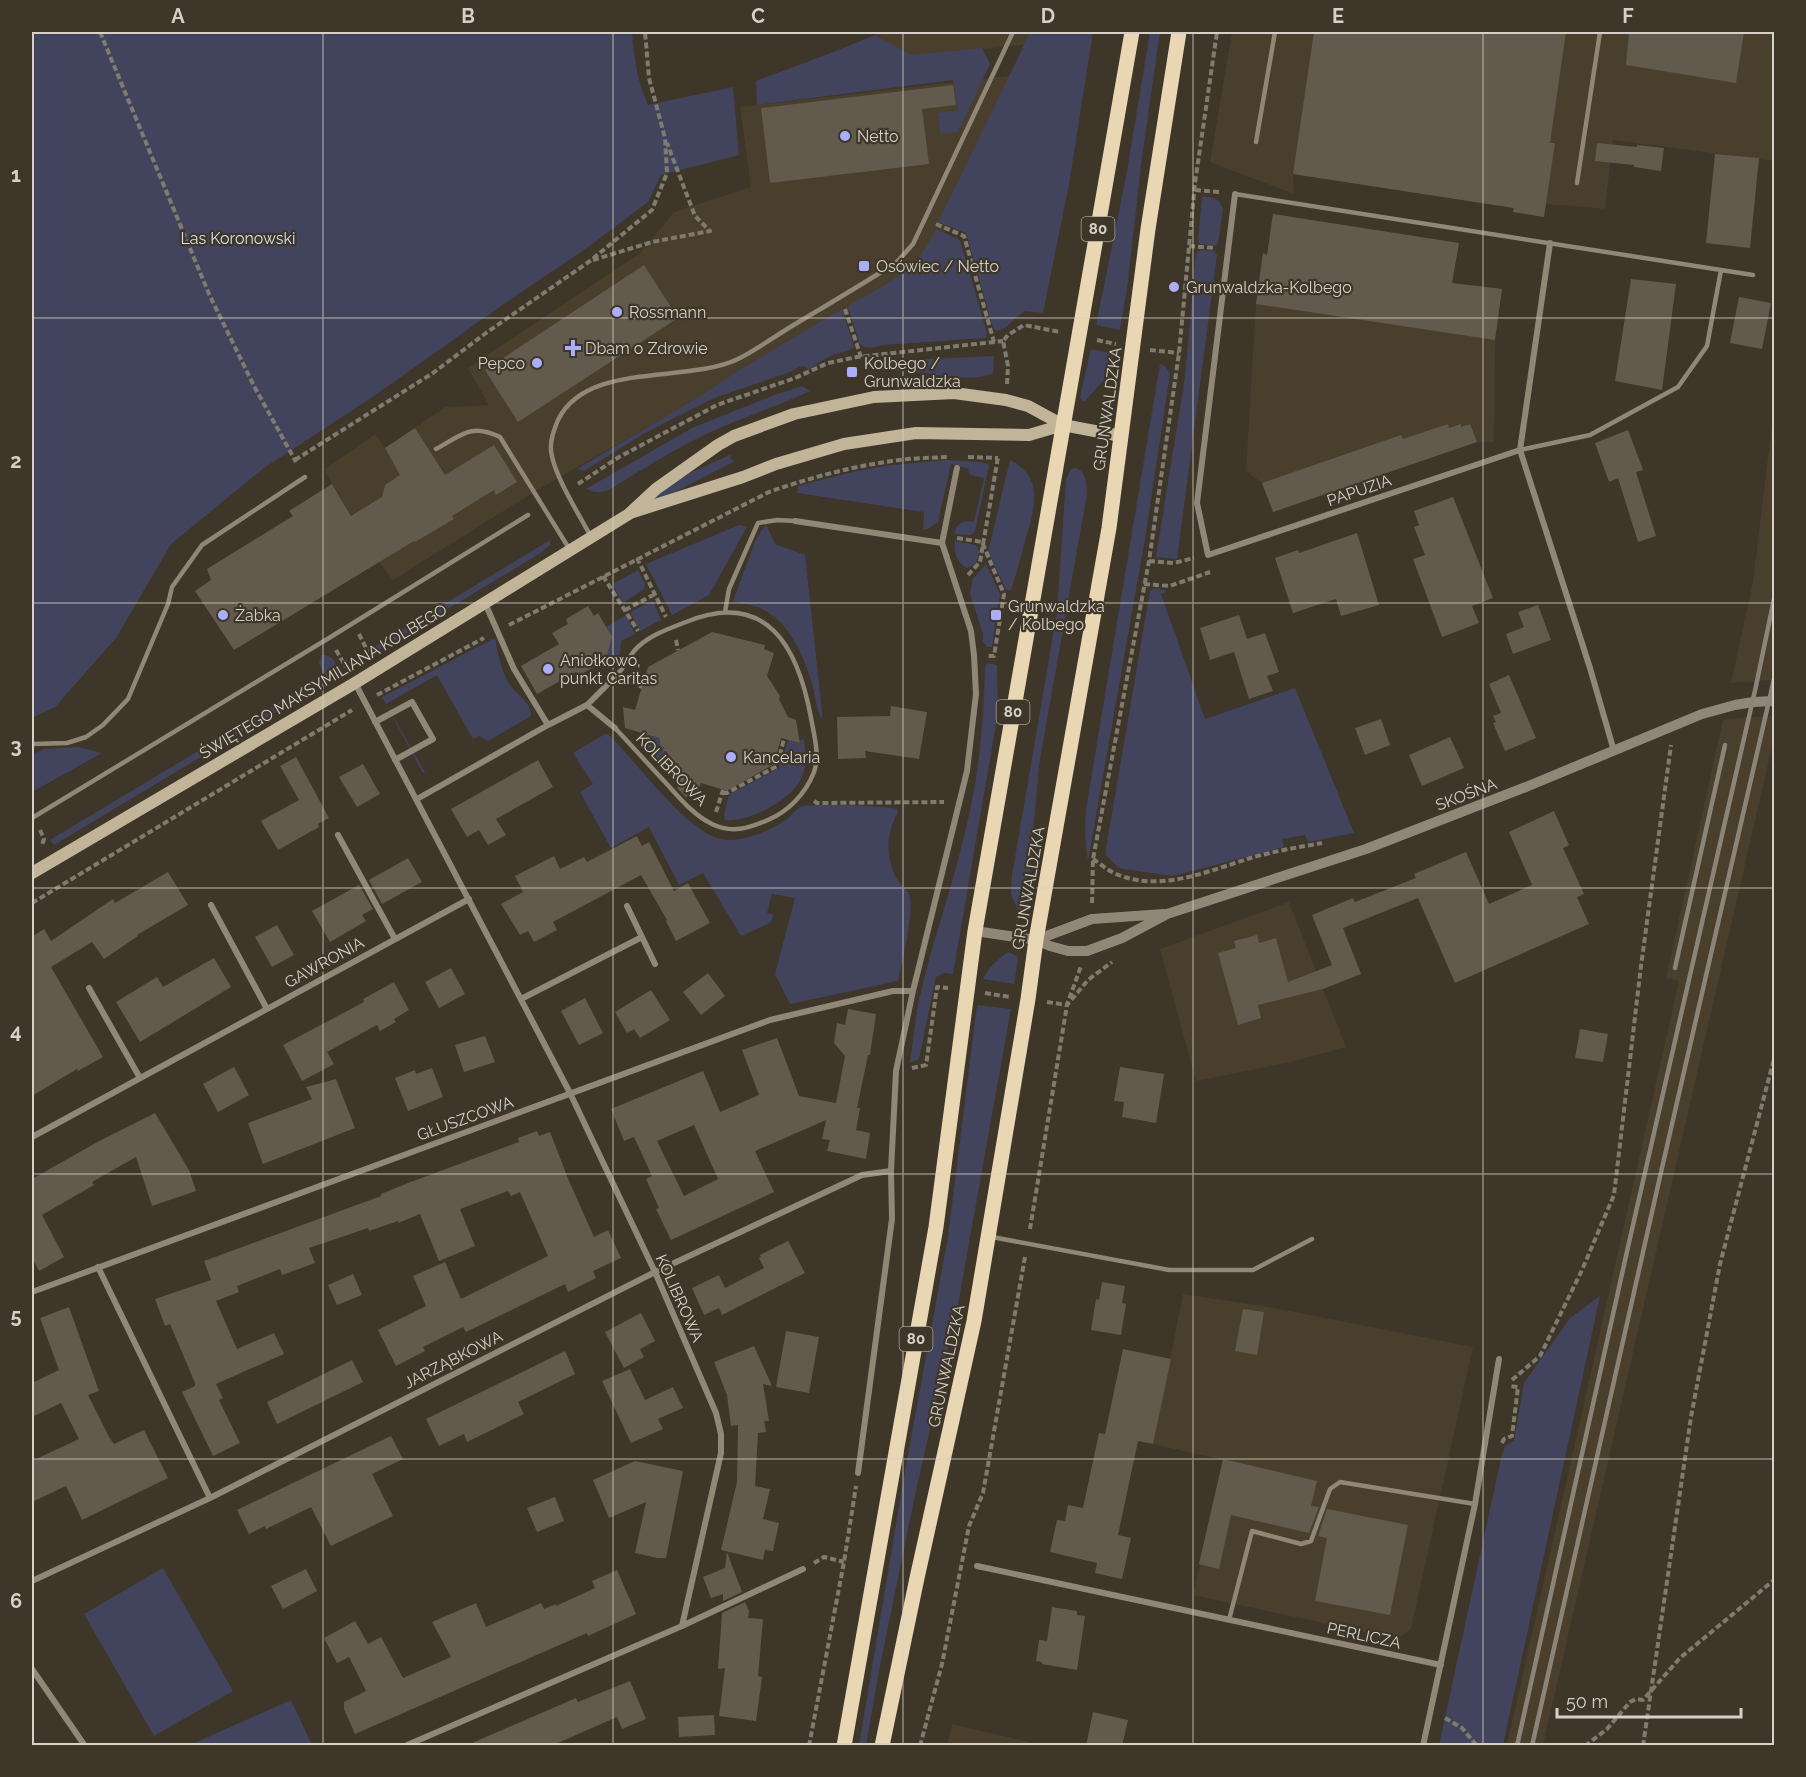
<svg xmlns="http://www.w3.org/2000/svg" width="1806" height="1777" font-family="Raleway,sans-serif">
<style>
.built{fill:#493f2c}
.green{fill:#42445e}
.building{fill:#625b4d;fill-rule:evenodd}
.lines{fill:none;stroke-linecap:round;stroke-linejoin:round}
.path{stroke:#807b6f;stroke-width:4;stroke-dasharray:6 3;stroke-linecap:butt}
.service{stroke:#908776;stroke-width:4.5}
.minor{stroke:#908776;stroke-width:6}
.tertiary{stroke:#908776;stroke-width:10}
.secondary{stroke:#c2b499;stroke-width:12}
.primary{stroke:#e9d7b4;stroke-width:15}
.rail{stroke:#8a8479;stroke-width:4.5}
.grid{fill:none;stroke:#d5d1c8;stroke-width:1.5;stroke-opacity:0.55}
.poi-dot{fill:#abaffb;stroke:#3d3629;stroke-width:2}
.labels{text-anchor:middle;stroke-width:4.5;stroke-linejoin:round;paint-order:stroke}
.shield{fill:#3d3629;stroke:#a7a298;stroke-width:1.5}
.shield-label{font-size:15px;font-weight:bold;fill:#d5d1c8}
.poi-label{font-size:16px;fill:#d5d1c8;stroke:#3d3629;text-anchor:start}
.park-label{font-size:16px;fill:#daddf7;stroke:#3d3629}
.street-label{font-size:16px;fill:#d5d1c8;stroke:#3d3629}
.neatline{fill:none;stroke:#d5d1c8;stroke-width:2}
.grid-label{font-size:20px;text-anchor:middle;font-weight:bold;fill:#d5d1c8}
</style>
<rect width="100%" height="100%" fill="#3d3629"/>
<path class="built" d="M873 32H1036L1032 44 905 57Z
M1232 32H1774V161L1613 140 1605 209 1546 204 1544 217 1513 212 1514 208 1293 174 1294 194 1210 162Z
M1016 75 941 238 904 281 539 489 393 580 379 562 324 470 375 434 385 448 446 407 489 405 468 368 640 253 674 212 751 187 740 107Z
M1273 214 1459 243 1452 283 1502 289 1495 340 1494 442H1477L1468 445 1273 512 1262 483 1246 471 1256 304 1263 253 1267 255Z
M1774 407V680L1731 683 1753 582Z
M1747 717H1774V738L1543 1745H1507L1679 981 1666 978 1723 720Z
M1289 902 1346 1047 1291 1062 1196 1081 1160 949Z
M1183 1294 1275 1308 1473 1347 1411 1629 1397 1639 1193 1595 1223 1460 1153 1444Z
M952 1724 1037 1744 1044 1745H947Z"/>
<path class="green" d="M32 32H632C634 57 637 81 648 105L733 87 739 155 661 175 648 202 584 250 508 301 374 396 264 468 171 544 116 638 55 707 32 718Z
M1030 32H1093L1069 184 1043 313 1025 311C1012 318 1013 326 997 331L993 328 966 233 938 222 1017 60Z
M1150 32H1160L1141 165 1127 289 1120 330 1096 325 1126 177Z
M875 35 911 55 982 48 990 64 958 132 940 133 938 113 958 110 953 80 757 105 756 81 831 53Z
M1202 197H1211L1219 201 1223 209 1218 243 1215 246 1200 244 1198 241Z
M936 229 960 240 987 333 986 338 883 345C874 347 865 351 859 343L848 306C870 293 898 280 916 261 924 252 930 240 936 229Z
M1201 250 1214 251 1217 255 1177 559 1156 557 1185 377 1196 253Z
M842 309 854 347C848 353 839 352 831 356 823 359 816 364 809 370L805 366 799 367 790 372 714 398 676 417 645 433 584 471 577 469 702 395 741 369Z
M1091 349 1114 354 1103 381 1085 401H1082L1080 398Z
M994 356 993 373C966 386 920 368 888 371L889 361Z
M1160 364 1165 366 1170 374 1145 539 1088 861C1085 841 1084 822 1087 803Z
M802 386 810 391C776 407 740 418 706 434 673 450 641 470 609 490 601 493 595 493 586 489L692 428 772 396Z
M732 454 730 457 732 460 735 461 650 505 648 499 690 473Z
M946 460 982 462 989 465 975 531 971 535 954 534C958 521 962 521 974 522L984 478 971 475 968 472 969 469 951 464 938 522 928 529 923 530 924 512 797 493 798 486 848 473 884 466Z
M1010 460C1046 478 1034 510 1025 541 1021 558 1016 574 1011 590H1006L988 552Z
M1075 468C1087 471 1086 483 1087 494L1039 765 1027 907 1023 910H1018L1011 894 1012 875 1057 612 1066 479 1071 469Z
M766 524 775 544 805 555 822 712V719C816 708 815 695 812 683 803 654 789 621 760 608 751 604 742 604 733 601L756 539Z
M739 525 747 527 709 595 672 615 646 564Z
M550 540V545L539 554 376 652 374 648 375 646Z
M955 541 976 545 980 551 975 564 967 568C957 563 953 552 955 541Z
M986 564 1000 594 992 647H987L983 642V634L970 594 973 579Z
M638 570 645 584 644 589 623 603 612 584Z
M1155 588 1167 591 1161 594 1205 719 1295 688 1354 833 1308 842 1305 835 1282 839 1284 847 1173 876 1123 869 1118 867 1106 855V848L1150 591Z
M653 601 661 620 640 631 631 614 632 611Z
M626 615 635 634 621 641C620 655 621 661 607 669L601 657 606 627Z
M495 638C498 654 501 671 510 685 517 695 532 703 531 716L488 741 479 736 473 739 437 675 386 704 425 772 423 773 382 697Z
M321 655C333 654 340 666 336 676L54 845 50 840 325 675 319 664Z
M987 663 997 665 998 713 953 974 944 973 936 977 919 1059 910 1063C913 1042 915 1020 919 1000 933 937 956 878 969 815 980 766 984 715 985 666Z
M641 732 662 739 663 740H659V742L665 743 668 748 664 751 670 752 666 755 672 757 668 759 674 762 670 764 674 766 680 776 678 784 641 743 640 740Z
M605 734H608C636 761 682 826 717 838 736 845 771 831 787 819 791 816 795 810 800 807 809 803 887 806 897 809L898 812C886 834 885 857 897 879 900 884 907 889 909 894 915 908 902 964 898 981L790 1004 775 974 795 898 772 894 767 913 774 915 770 923 741 936 703 873 679 885 649 827 611 848 580 792 593 784 573 753Z
M803 738C807 751 807 766 801 779 790 801 749 822 725 820L724 815 729 795 779 768 788 740 798 743Z
M78 747 102 753 32 792V754L44 749Z
M1008 952 1017 956 1018 960 1014 984 983 979C989 967 997 960 1008 952Z
M977 1005 1011 1009 959 1299 914 1500 879 1671 866 1745H859L905 1471 948 1237Z
M1600 1296 1503 1745H1439L1502 1454 1506 1445 1514 1441 1524 1383 1570 1318Z
M163 1568 233 1691 154 1736 84 1614Z
M291 1700 312 1745H190Z"/>
<path class="building" d="M1314 32H1566L1550 143H1555L1544 217 1513 212 1514 208 1293 174Z
M1629 32H1744L1736 83 1626 65Z
M953 85 956 105 922 109 929 164 770 183 761 108Z
M1597 143 1637 147V145L1664 148 1661 171 1634 167V165L1595 161Z
M1715 154 1759 158 1750 248 1706 243Z
M1273 214 1459 243 1452 283 1502 289 1495 340 1256 304 1263 253 1267 255Z
M644 265 678 318 518 422 485 370Z
M1631 279 1676 284 1662 390 1615 381Z
M1739 297 1771 303 1762 349 1730 343Z
M1448 424 1449 428 1461 424V427L1470 424 1477 442 1273 512 1262 483 1401 435 1403 439Z
M415 428 445 475 494 445 517 482 496 495 494 490 452 516 454 519 415 542 414 541 234 650 195 591 211 580 207 569 293 516 289 511 332 484 351 516 382 497 385 485 400 475 385 448Z
M1628 430 1643 470 1636 472 1656 536 1638 542 1618 478 1609 482 1595 443Z
M1453 497 1493 598 1472 606 1479 623 1442 637 1413 559 1425 555 1414 527 1419 525 1414 511Z
M1357 533 1379 605 1341 616 1336 599 1293 613 1275 558 1298 550 1299 553Z
M1538 605 1551 640 1513 654 1506 634 1524 627 1518 612Z
M588 606 594 616 598 613 612 637 607 654 592 663 594 667 578 676 576 672 537 694 521 666 559 644 552 633 568 624 566 619Z
M1239 615 1247 639 1265 633 1279 672 1267 676 1273 691 1249 699 1234 652 1210 660 1200 628Z
M712 632 765 645 764 649 774 653 767 676 780 696 779 699 788 717 796 720 800 743 781 738 774 764 727 791 701 783 697 795 686 797 677 788 682 769 670 764 671 761 668 760 669 756 666 755 667 751H663L664 747H661L659 738 625 728 623 707 635 710 648 667Z
M1509 675 1536 738 1505 751 1493 723 1496 722 1493 716 1501 713 1489 684Z
M891 706 927 712 919 759 865 751 866 758 838 759 837 717 890 716Z
M1381 719 1390 745 1365 755 1355 728Z
M1450 737 1464 768 1422 786 1409 755Z
M296 757 329 818 318 824 319 827 278 850 261 821 299 800 280 766Z
M538 760 553 787 496 819 506 835 488 845 479 830 467 837 451 809Z
M363 764 380 794 357 807 339 777Z
M1554 811 1569 845 1563 848 1584 894 1577 897 1589 924 1455 983 1418 898 1343 928 1361 974 1323 989 1258 1005 1261 1018 1238 1025 1218 953 1236 948 1234 941 1257 935 1259 943 1276 938 1288 982 1332 965 1312 915 1353 898 1355 902 1416 878 1414 874 1466 852 1489 904 1532 885 1509 832Z
M637 836 642 846 649 842 674 891 688 883 710 923 676 941 666 921 667 920 641 875 553 922 557 930 534 942 528 931 520 935 501 904 523 892 515 876 554 856 560 869 584 857 587 862Z
M408 858 422 882 382 904 369 880Z
M168 872 188 905 137 935 138 936 104 959 92 942 51 967 103 1057 78 1071 77 1069 32 1096V934L33 936 44 929 51 941 113 899 115 903Z
M359 885 373 909 362 915 366 921 330 942 312 911Z
M277 925 294 955 272 967 255 937Z
M214 958 231 987 140 1042 116 1002 157 977 163 987Z
M451 968 465 994 439 1008 425 982Z
M708 973 725 996 701 1015 683 992Z
M394 982 409 1010 394 1019 396 1022 380 1031 377 1025 327 1052 334 1064 302 1081 283 1045 364 1002 363 999Z
M651 990 670 1020 640 1038 634 1029 627 1033 615 1012Z
M585 998 603 1033 579 1045 561 1011Z
M848 1009 876 1014 870 1055H868L857 1108H860L856 1130 870 1133 866 1159 827 1151 830 1140 822 1139 826 1120 755 1151 774 1192 671 1240 656 1209 659 1208 646 1179 652 1176 634 1137 624 1141 611 1109 703 1071 720 1112 759 1095 742 1050 777 1038 799 1096 836 1103 845 1056 834 1043 837 1023 845 1025ZM694 1125 718 1179 684 1196 657 1141Z
M1580 1029 1608 1034 1603 1062 1575 1058Z
M485 1036 495 1062 464 1072 455 1045Z
M234 1067 249 1095 218 1112 203 1084Z
M1120 1067 1164 1074 1156 1123 1122 1117 1124 1102 1114 1101Z
M432 1068 443 1097 408 1111 395 1078 415 1070 416 1074Z
M336 1079 355 1128 263 1164 248 1123 312 1099 306 1087Z
M155 1113 189 1170 196 1191 152 1206 136 1157 92 1182 94 1185 42 1215 64 1257 39 1271 32 1257V1179L101 1140Z
M537 1131 539 1136 550 1132 569 1181 594 1237 608 1230 621 1258 593 1271 596 1278 568 1292 565 1284 466 1332 463 1327 423 1347 425 1351 396 1366 378 1330 426 1306 413 1276 445 1262 461 1299 548 1256 520 1192 511 1196 508 1191 460 1209 475 1246 439 1261 420 1214 398 1223V1221L369 1231 368 1228 309 1248 315 1263 282 1275 280 1269 237 1286 239 1292 216 1301 237 1349 274 1333 284 1354 216 1384 223 1398 219 1400 240 1443 213 1456 182 1392 195 1386V1383L170 1324 165 1326 155 1299 211 1280 204 1261 381 1196V1194L408 1183 519 1142 518 1138Z
M788 1241 805 1273 722 1315 719 1308 704 1315 692 1288 719 1275 725 1288 764 1268 759 1258 761 1257 760 1255Z
M353 1274 362 1295 337 1305 328 1285Z
M1102 1282 1125 1286 1122 1303 1126 1304 1121 1335 1091 1330 1096 1299 1099 1300Z
M69 1307 99 1391 88 1395 109 1437 114 1444 144 1430 168 1478 82 1520 66 1486 32 1502V1461L79 1439 61 1403 32 1417V1383L59 1370 40 1318Z
M1243 1309 1264 1312 1257 1355 1235 1351Z
M641 1313 655 1341 640 1349 644 1357 624 1368 605 1332Z
M786 1331 819 1337 809 1393 776 1387Z
M754 1346 772 1386 763 1384 769 1421H764L766 1432 758 1433 755 1486 770 1489 763 1519 779 1523 773 1551 765 1550 763 1560 721 1550 737 1482 738 1425 731 1426 727 1395 714 1362Z
M1123 1349 1171 1359 1153 1444 1138 1441 1118 1535 1131 1538 1122 1579 1095 1573 1097 1563 1050 1552 1057 1520 1065 1521 1068 1505 1083 1508 1099 1433 1105 1434Z
M565 1351 575 1374 518 1402 524 1414 467 1442 464 1434 439 1446 426 1419Z
M352 1360 363 1382 277 1424 267 1402Z
M630 1369 645 1400 673 1387 683 1408 658 1419 663 1429 631 1443 602 1381Z
M391 1436 403 1459 372 1474 393 1516 331 1546 311 1507 266 1529 265 1526 249 1534 237 1510Z
M1223 1459 1317 1481 1311 1506 1319 1507 1309 1533 1231 1515 1219 1569 1199 1564Z
M635 1461 683 1471 666 1558H657L635 1553 646 1502 609 1518 593 1480Z
M555 1497 564 1521 537 1532 527 1508Z
M1327 1509 1408 1525 1390 1615 1315 1601 1327 1538 1318 1536Z
M727 1552 742 1592 723 1601V1594L711 1598 703 1577 725 1568Z
M306 1569 317 1591 283 1609 271 1586Z
M617 1570 636 1614 588 1636 587 1633 355 1734 344 1709V1702L366 1691 349 1657 337 1663 324 1638 355 1621 368 1644 381 1637 403 1678 451 1657 432 1622 476 1603 486 1627 541 1603 544 1609 556 1604V1606L595 1588 592 1581Z
M745 1602 749 1611 748 1618 763 1619 758 1676 762 1677 756 1721 719 1716 725 1668 718 1669 722 1613Z
M1052 1607 1077 1611V1615L1085 1616 1077 1670 1042 1664V1662L1036 1661 1039 1640 1047 1641Z
M630 1681 646 1719 622 1729 617 1717 551 1746H465L576 1698 578 1702Z
M1093 1712 1128 1720 1122 1746H1086Z
M714 1715 715 1735 679 1737 678 1717Z"/>
<g class="lines">
<path class="path" d="M100 32 209 294 254 386 296 462
M1195 190 1220 192
M936 224 964 236 994 342
M1189 246 1215 248
M593 260 652 242 710 231 695 216 667 143
M845 309 861 357
M1097 340 1116 344
M1150 350 1179 353
M1007 384 1008 366 1003 341 1008 335 1024 325 1060 332
M968 457 998 458
M295 460 433 373 486 333 590 261 652 210 667 173 665 138 649 78 645 32
M578 484 619 457 717 405 795 378 828 363 857 357 1003 341
M957 538 982 542 1004 594 994 656H987
M637 558 666 617
M1149 561 1174 563 1194 558
M968 575 980 562 998 457
M603 576 638 631
M1144 584 1170 586 1210 572
M625 610 655 594
M509 625 769 492C809 478 850 467 892 461 911 458 930 458 948 457
M359 634 369 654
M676 640 678 650
M336 650 346 667
M631 682 642 687
M377 695 484 638
M723 793H727L777 766 784 739
M814 801 817 803 944 802
M716 812 723 790
M40 830 44 839 42 845
M1093 859C1099 863 1106 869 1112 872 1158 895 1210 870 1254 857 1276 851 1299 847 1322 843
M32 903 352 710
M1092 903 1093 859 1149 561 1179 353 1195 183 1217 32
M985 993 1010 997
M1047 1002 1067 1005 1088 980 1112 962
M912 1068 926 1065 937 987 948 988
M1030 1229 1067 1005 1081 966
M1512 1380 1540 1356 1582 1270 1614 1195 1641 966 1671 745
M1502 1443 1504 1439 1512 1436 1518 1387 1510 1386
M814 1563 824 1557 844 1562
M1445 1718 1462 1728 1477 1746
M809 1746 844 1562 856 1486
M920 1746 942 1664 969 1526 983 1493 1025 1257
M1585 1746 1607 1729 1630 1702 1636 1699 1643 1700 1680 1658 1774 1580
M1643 1746 1691 1417 1720 1264 1774 1059"/>
<path class="service" d="M1256 142 1275 32
M1577 183 1600 32
M1235 194 1753 275
M436 449C462 435 470 423 500 437L570 550
M1520 450 1590 435 1678 387 1707 346 1721 270
M591 537C579 514 554 476 551 451 550 440 554 430 558 420 587 361 686 384 738 359 756 350 774 337 792 326 827 305 863 284 897 262L913 244 1013 32
M725 612 729 589 758 523 777 520 795 521
M615 728C632 746 648 764 665 782 679 797 693 815 712 824 732 834 749 828 768 820 789 811 806 793 814 772 820 755 814 735 811 718 798 647 767 589 686 622 668 629 647 636 634 651 629 658 624 666 619 673
M32 744 67 743 86 737 103 725 128 699 168 604 172 587 202 545 305 477
M32 818 329 638 528 515
M992 1237 1169 1270H1253L1312 1239
M1229 1620 1252 1531 1301 1544 1311 1541 1330 1489 1340 1482 1475 1504"/>
<path class="minor" d="M1235 194 1197 503 1208 555 1520 450
M1550 243 1520 450 1590 668 1614 751
M795 521 942 543 971 631 974 655 976 694 967 771 913 991 896 1071 891 1171 892 1219 858 1473
M942 543 957 468
M485 603 514 669 548 725
M355 683 570 1093 655 1272 716 1413 721 1434V1453L682 1626
M587 705 615 728
M375 722 412 702 433 739 395 760
M417 799 548 725 587 705 619 673
M338 835 395 939
M211 905 267 1009
M627 906 655 964
M89 988 140 1078
M521 999 642 937
M32 1137 469 899
M98 1267 210 1498
M32 1292 770 1020 893 991H913
M977 1566 1441 1665
M32 1581 210 1498 655 1272 862 1175 891 1171
M32 1669 85 1746
M405 1746 682 1626 803 1569
M1423 1746 1475 1504 1499 1359"/>
<path class="tertiary" d="M975 931 1036 940 1050 946 1068 951H1087L1122 938 1167 914 1366 849 1526 787 1702 714 1735 705 1753 702 1774 701
M1036 940 1092 919 1164 914"/>
<path class="secondary" d="M633 512 743 477 776 464 844 444 916 433 1029 435 1063 425
M32 873 355 683 629 514 656 489 718 445 734 436 794 414 874 397 954 393 1006 400 1028 406 1063 425 1121 436"/>
<path class="primary" d="M844 1746 936 1227 975 931 1132 32
M882 1746 917 1578 974 1321 1028 999 1036 940 1109 528 1148 229 1179 32"/>
<path class="rail" d="M1675 968 1725 745
M1517 1746 1628 1247 1756 686 1774 599
M1532 1746 1659 1181 1774 679"/>
</g>
<path class="grid" d="M323 32V1746M613 32V1746M903 32V1746M1193 32V1746M1483 32V1746M32 318H1774M32 603H1774M32 888H1774M32 1174H1774M32 1459H1774"/>
<g class="poi-dot">
<circle cx="845" cy="136" r="6"/>
<rect x="858" y="260" width="12" height="12" rx="3"/>
<circle cx="1174" cy="287" r="6"/>
<circle cx="617" cy="312" r="6"/>
<path d="M570 339h6v6h6v6h-6v6h-6v-6h-6v-6h6z"/>
<circle cx="537" cy="363" r="6"/>
<rect x="846" y="366" width="12" height="12" rx="3"/>
<circle cx="223" cy="615" r="6"/>
<rect x="990" y="609" width="12" height="12" rx="3"/>
<circle cx="548" cy="669" r="6"/>
<circle cx="731" cy="757" r="6"/>
</g>
<g class="labels">
<g class="shield">
<rect x="1081.5" y="217" width="33" height="24" rx="4.5"/>
<rect x="996.5" y="700" width="33" height="24" rx="4.5"/>
<rect x="899.5" y="1327" width="33" height="24" rx="4.5"/>
</g>
<g class="shield-label">
<text x="1098" y="234">80</text>
<text x="1013" y="717">80</text>
<text x="916" y="1344">80</text>
</g>
<g class="poi-label">
<text x="857" y="142">Netto</text>
<text x="876" y="272">Osówiec / Netto</text>
<text x="1186" y="293">Grunwaldzka-Kolbego</text>
<text x="629" y="318">Rossmann</text>
<text x="585" y="354">Dbam o Zdrowie</text>
<text x="525" y="369" text-anchor="end">Pepco</text>
<text x="864" y="369">Kolbego /<tspan x="864" dy="18">Grunwaldzka</tspan></text>
<text x="1008" y="612">Grunwaldzka<tspan x="1008" dy="18">/ Kolbego</tspan></text>
<text x="235" y="621">Żabka</text>
<text x="560" y="666">Aniołkowo,<tspan x="560" dy="18">punkt Caritas</tspan></text>
<text x="743" y="763">Kancelaria</text>
</g>
<g class="park-label">
<text x="238" y="244">Las Koronowski</text>
</g>
<g class="street-label">
<text transform="translate(1107 409) rotate(-82)" y="6">GRUNWALDZKA</text>
<text transform="translate(1359 490) rotate(-19)" y="6">PAPUZIA</text>
<text transform="translate(323 681) rotate(-31)" y="6">ŚWIĘTEGO MAKSYMILIANA KOLBEGO</text>
<text transform="translate(672 769) rotate(46)" y="6">KOLIBROWA</text>
<text transform="translate(1466 794) rotate(-21)" y="6">SKOŚNA</text>
<text transform="translate(1028 888) rotate(-80)" y="6">GRUNWALDZKA</text>
<text transform="translate(324 962) rotate(-29)" y="6">GAWRONIA</text>
<text transform="translate(465 1118) rotate(-20)" y="6">GŁUSZCOWA</text>
<text transform="translate(680 1298) rotate(66)" y="6">KOLIBROWA</text>
<text transform="translate(453 1359) rotate(-27)" y="6">JARZĄBKOWA</text>
<text transform="translate(946 1366) rotate(-78)" y="6">GRUNWALDZKA</text>
<text transform="translate(1364 1635) rotate(12)" y="6">PERLICZA</text>
</g>
</g>
<rect width="1806" height="1777" fill="none" stroke="#3d3629" stroke-width="66"/>
<path d="M1557 1708v9h184v-9" fill="none" stroke="#d5d1c8" stroke-width="3"/>
<text x="1566" y="1708" font-size="18" fill="#d5d1c8" stroke="#3d3629" stroke-width="4.5" paint-order="stroke">50 m</text>
<rect x="33" y="33" width="1740" height="1711" class="neatline"/>
<g class="grid-label">
<text x="178" y="23">A</text>
<text x="468" y="23">B</text>
<text x="758" y="23">C</text>
<text x="1048" y="23">D</text>
<text x="1338" y="23">E</text>
<text x="1628" y="23">F</text>
<text x="16" y="182">1</text>
<text x="16" y="468">2</text>
<text x="16" y="753">3</text>
<text x="16" y="1038">4</text>
<text x="16" y="1323">5</text>
<text x="16" y="1608">6</text>
</g>
</svg>
